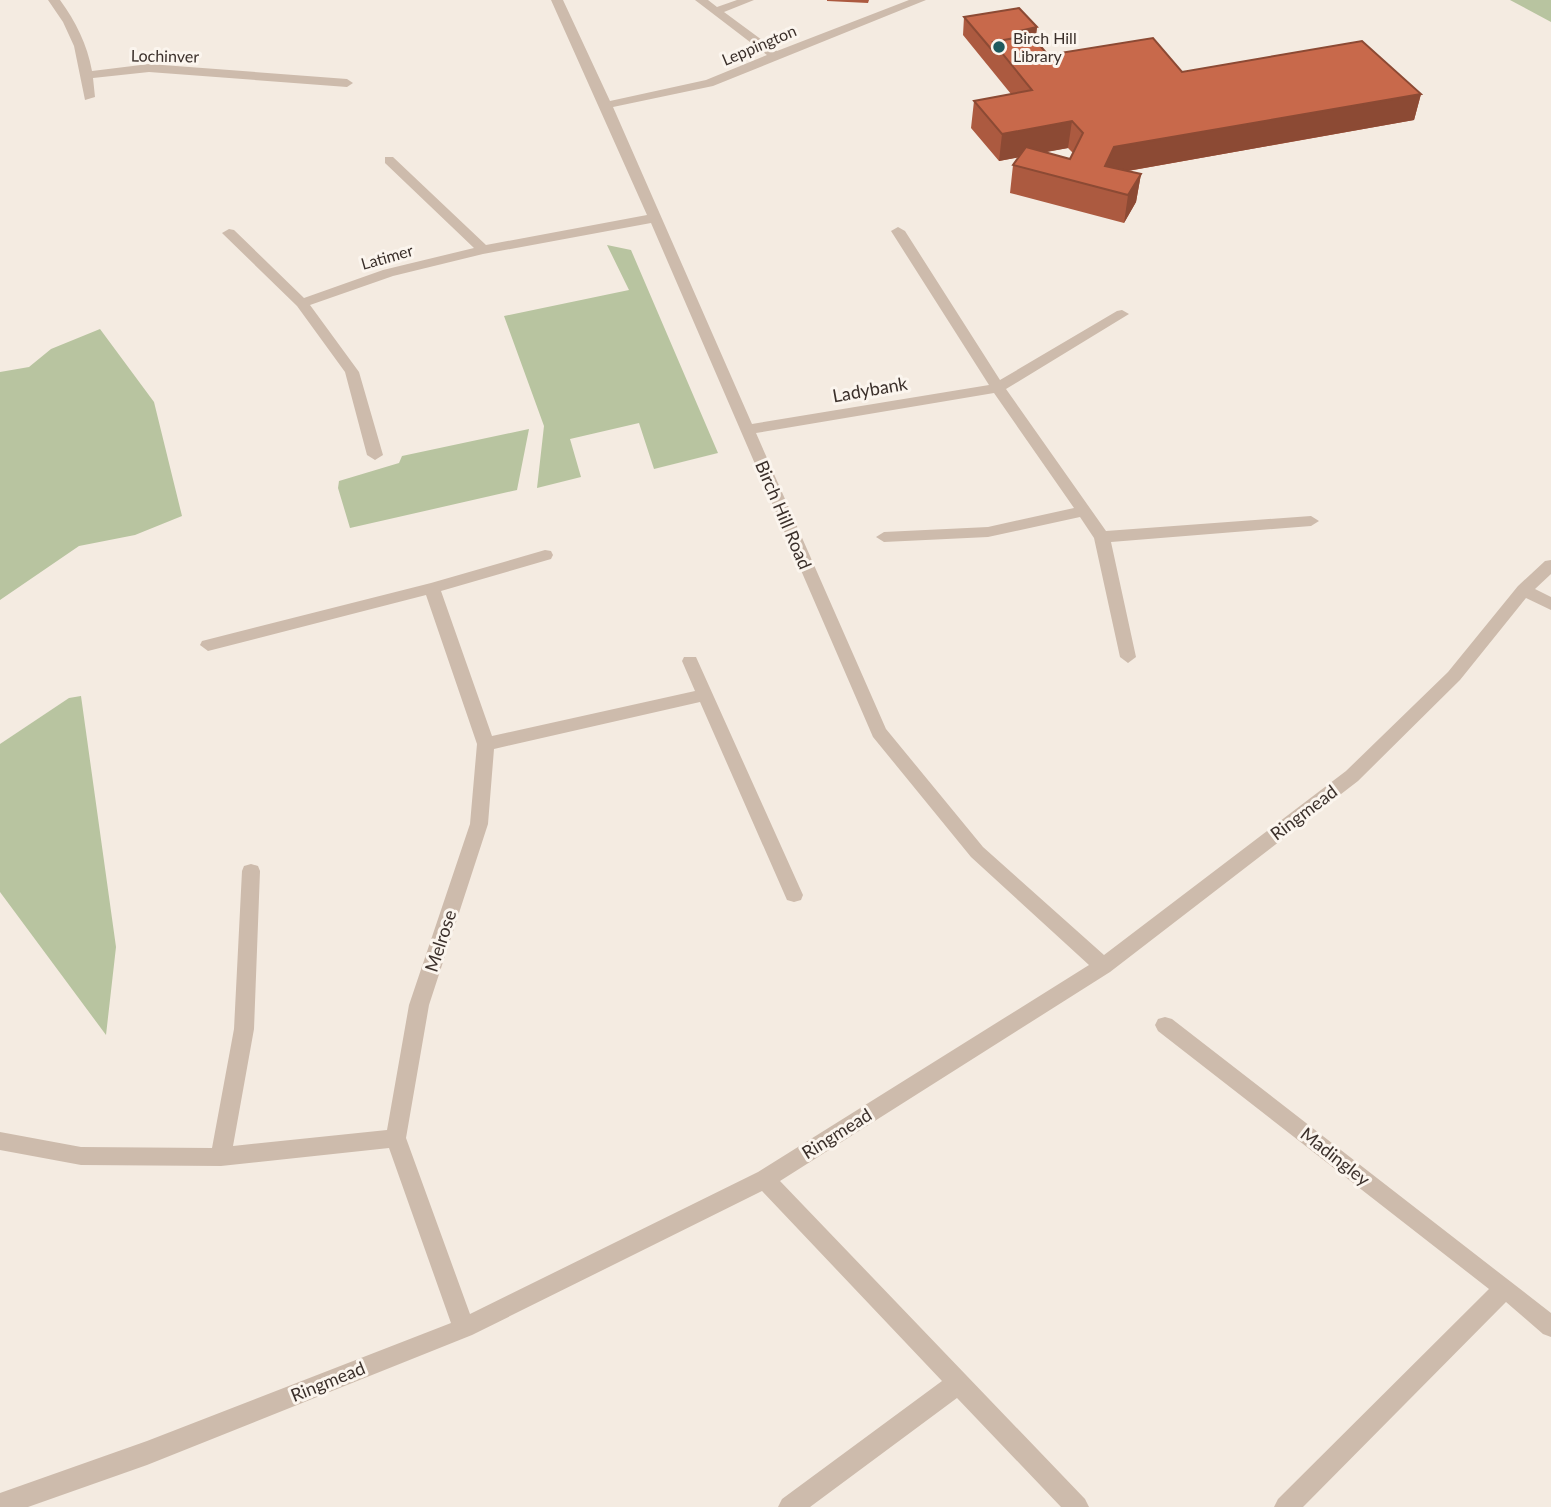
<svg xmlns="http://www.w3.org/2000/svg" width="1551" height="1507" font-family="Lato,sans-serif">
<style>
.green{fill:#b8c4a0}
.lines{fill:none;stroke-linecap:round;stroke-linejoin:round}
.minor{fill:#cdbbac;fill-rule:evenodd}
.wall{fill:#ac5a40;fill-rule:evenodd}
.shaded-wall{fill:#8c4a34}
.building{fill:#c8694b;stroke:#8c4a34;stroke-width:2}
.poi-dot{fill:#1f5a5e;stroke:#fbf5ee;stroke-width:2.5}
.labels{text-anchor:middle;stroke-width:6;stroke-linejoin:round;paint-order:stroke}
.far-poi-label{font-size:16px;fill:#3b302b;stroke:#fbf5ee;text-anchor:start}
.far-street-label{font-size:16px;fill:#3b302b;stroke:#fbf5ee}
.street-label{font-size:18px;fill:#3b302b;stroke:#fbf5ee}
</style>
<rect width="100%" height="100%" fill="#f4ebe1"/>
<path class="green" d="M1510 0H1551V22Z
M607 245 631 250 718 453 654 469 639 423 570 439 581 477 537 488 544 426 504 316 629 290Z
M100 329 154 402 182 516 135 535 79 546 0 600V372L29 367 51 349Z
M529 429 517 490 350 528 338 488 339 481 399 463 402 456Z
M81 696 116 947 106 1035 0 892V744L69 698Z"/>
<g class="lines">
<path class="minor" d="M48 0H60C76 22 87 44 92 71L149 64 347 79 353 83 347 87 149 72 93 78 95 97 85 100 74 46 63 22Z
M551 0H563L610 101 706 80 767 55 695 0H708L717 7 737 0H754L724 12 777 51 909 0H926L713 86 613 107 752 424 989 385 891 231 898 227 905 231 1000 380 1117 311 1122 310 1129 314 1006 389 1106 531 1311 516 1319 521 1311 526 1111 542 1136 657 1128 663 1120 657 1094 538 1080 517 988 537 884 542 876 537 884 532 988 527 1074 508 994 393 756 433 886 729 983 847 1104 955 1346 771 1448 672 1518 586 1545 561 1551 560V574L1535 589 1551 597V610L1526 598 1460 680 1358 781 1110 972 780 1181 1085 1499 1089 1507H1061L957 1398 810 1507H778L782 1499 942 1381 762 1191 472 1335 147 1465 28 1507H0V1493L147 1441 451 1323 389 1148 221 1166 81 1165 0 1150V1132L81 1147 212 1148 234 1029 242 871 244 866 251 864 258 866 260 871 254 1029 233 1146 387 1130 409 1005 470 824 477 744 426 595 208 651 200 645 202 641 431 583 545 550 551 551 553 555 551 559 441 591 492 736 695 691 682 661 684 657H696L803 895 801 900 794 902 787 900 700 702 494 749 488 824 429 1005 406 1138 470 1314 758 1172 1089 965 971 857 873 737 651 223 483 254 393 276 310 305 359 372 383 455 375 460 367 455 345 372 297 306 222 233 229 229 234 230 304 298 383 270 474 248 385 163V157H393L486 245 647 215Z
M1165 1017 1172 1019 1551 1313V1337L1543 1334 1506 1302 1303 1507H1274L1278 1499 1489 1289 1158 1031 1155 1025 1158 1019Z"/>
</g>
<path class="wall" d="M827 0H869L868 3 827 1Z
M964 17 1037 27 1035 40 1048 55 1182 72 1421 94 1414 120 1128 171 1141 174 1136 202 1124 223 1010 193 1013 165 1019 157 999 161 971 128 974 101 1011 94 963 35ZM1068 148 1073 153 1070 159 1045 152Z"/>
<path class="shaded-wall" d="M1037 27 1035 45 1030 46 1019 31Z
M1421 94 1414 120 1110 174 1105 166 1114 147Z
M1072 121 1068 148 999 161 1002 134Z
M1141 174 1136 202 1124 223 1128 195Z"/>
<path class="building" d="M1019 8 1037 27 1019 31 1024 36 993 42 992 50 964 17Z
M1031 35 1048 55 1153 38 1182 72 1362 41 1421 94 1114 147 1105 166 1141 174 1128 195 1013 165 1026 147 1070 159 1083 133 1072 121 1002 134 974 101 1032 90 993 42Z"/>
<circle class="poi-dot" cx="999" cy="47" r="7"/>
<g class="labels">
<g class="far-poi-label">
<text x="1013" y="44">Birch Hill<tspan x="1013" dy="18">Library</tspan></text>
</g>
<g class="far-street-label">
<text transform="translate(759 45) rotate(-23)" y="6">Leppington</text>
<text transform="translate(165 56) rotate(1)" y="6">Lochinver</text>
<text transform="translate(387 257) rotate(-16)" y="6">Latimer</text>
</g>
<g class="street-label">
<text transform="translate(870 390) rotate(-10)" y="6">Ladybank</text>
<text transform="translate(783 515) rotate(67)" y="6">Birch Hill Road</text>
<text transform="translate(1304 813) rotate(-37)" y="6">Ringmead</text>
<text transform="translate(441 941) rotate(-72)" y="6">Melrose</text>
<text transform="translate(837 1134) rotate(-32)" y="6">Ringmead</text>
<text transform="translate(1335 1157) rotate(38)" y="6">Madingley</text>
<text transform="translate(328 1382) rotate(-22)" y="6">Ringmead</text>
</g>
</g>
</svg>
